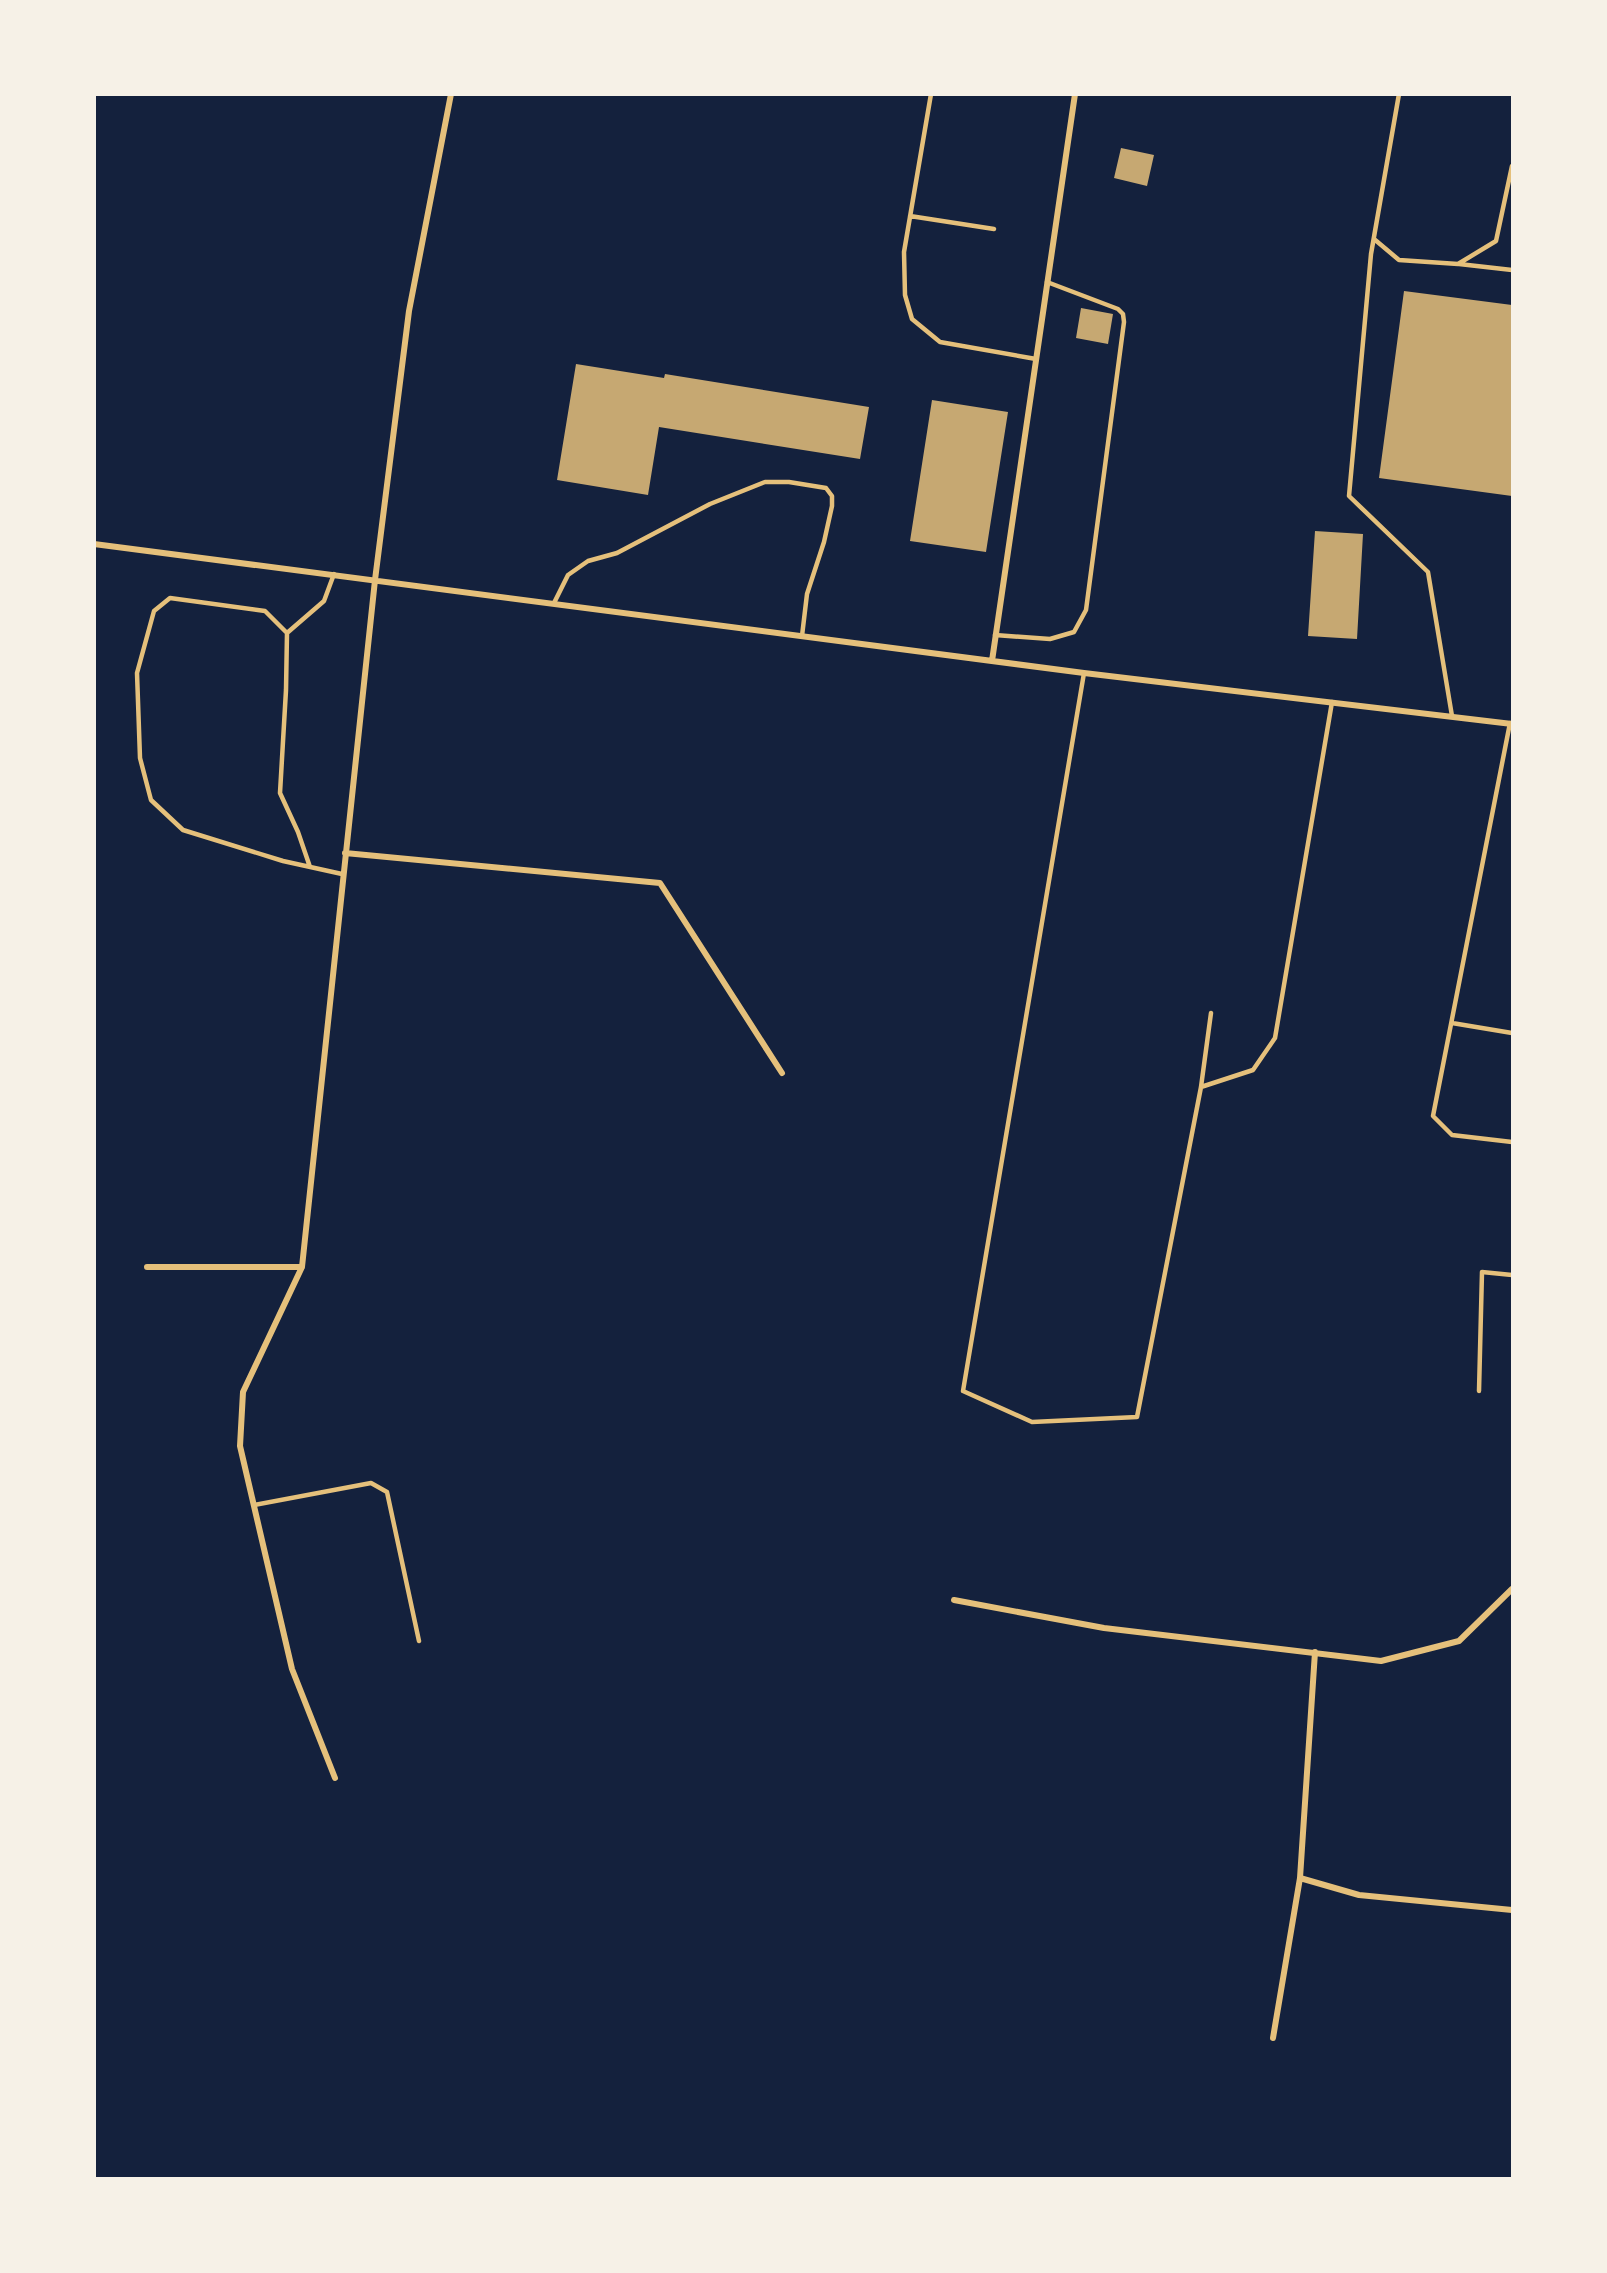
<svg xmlns="http://www.w3.org/2000/svg" width="1607" height="2273" font-family="Jost,sans-serif">
<style>
.building{fill:#c6a872}
.lines{fill:none;stroke-linecap:round;stroke-linejoin:round}
.service{stroke:#e5c07b;stroke-width:4.5}
.minor{stroke:#e5c07b;stroke-width:6}
</style>
<rect width="100%" height="100%" fill="#14213d"/>
<path class="building" d="M1121 148 1154 155 1147 186 1114 178Z
M1404 291 1512 305V496L1379 478Z
M1081 308 1113 314 1108 344 1076 338Z
M576 364 664 378 665 374 869 407 860 459 659 427 648 495 557 480Z
M932 400 1008 412 986 552 910 541Z
M1315 531 1363 534 1357 639 1308 636Z"/>
<g class="lines">
<path class="service" d="M931 94 904 252 905 295 912 319 940 342 1036 359
M1399 94 1371 254 1349 496 1428 572 1452 716
M910 216 994 229
M1374 239 1399 260 1458 264 1496 241 1512 166
M1459 264 1512 270
M554 603 568 575 588 561 617 553 710 504 765 482H789L826 488 832 496V506L824 542 807 594 802 636
M287 633 324 601 334 574
M995 635 1050 639 1074 632 1086 610 1124 322 1123 314 1118 309 1047 282
M1084 673 963 1391 1032 1422 1137 1417 1201 1087 1211 1013
M1510 723 1433 1116 1452 1135 1512 1142
M310 867 298 832 280 793 286 690 287 633 265 611 170 598 154 611 137 673 140 758 151 800 183 830 283 861 342 874
M1452 1023 1512 1033
M1201 1087 1253 1070 1275 1038 1332 702
M1479 1391 1482 1272 1512 1275
M254 1505 371 1483 387 1492 419 1641"/>
<path class="minor" d="M94 544 1084 673 1512 724
M992 661 1075 94
M345 853 660 883 782 1073
M147 1267H302
M954 1600 1104 1628 1381 1661 1459 1641 1512 1589
M335 1778 292 1669 240 1446 243 1392 302 1267 375 580 409 311 451 94
M1300 1878 1359 1895 1512 1910
M1273 2038 1300 1878 1315 1652"/>
</g>
<rect width="1607" height="2273" fill="none" stroke="#f6f1e7" stroke-width="192"/>
</svg>
